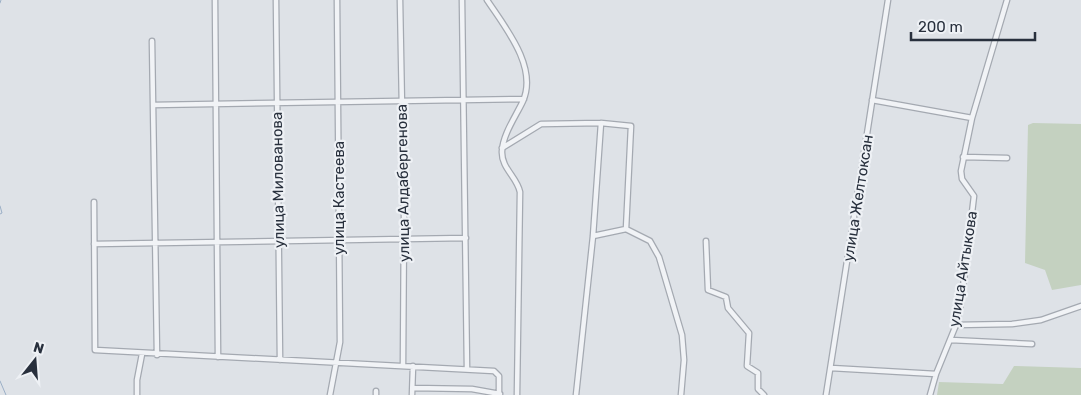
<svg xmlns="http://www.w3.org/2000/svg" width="1081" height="395" font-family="Rubik,sans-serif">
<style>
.green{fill:#c4d1c0}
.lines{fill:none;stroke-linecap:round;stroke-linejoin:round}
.stream{stroke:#9bafc6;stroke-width:1}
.minor-casing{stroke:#a4a9b1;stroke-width:7}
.minor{stroke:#f1f3f6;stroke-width:4.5}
.labels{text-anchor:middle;stroke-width:4.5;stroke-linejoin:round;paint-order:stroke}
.street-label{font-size:15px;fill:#28303d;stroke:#eef1f5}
</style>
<rect width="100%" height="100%" fill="#dee2e7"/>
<path class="green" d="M1033 123 1081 124V285L1052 290 1045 270 1025 263 1028 125Z
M1014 366 1081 368V395H937L939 382 1003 384Z"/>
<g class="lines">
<path class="stream" d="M0 3 1 0
M0 206 2 213 0 214
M0 381 6 395"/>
<defs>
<path id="minor" d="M215 0 218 357
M276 0 280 360
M400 0 404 217 403 365
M462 0 467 369
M487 0C505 27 538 67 523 101 516 116 503 134 502 151 501 168 517 177 520 192L517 395
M152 41 157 355
M872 100 972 118
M153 105 524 99
M502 148 541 124 601 123
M963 157 1007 158
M94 202 95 350 494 371 499 376V394
M593 236 626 229
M706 241 708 290 726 297 728 308 749 333 747 366 758 373V389L764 395
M94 244 466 238
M956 325 1012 324 1041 320 1081 306
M951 340 1032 344
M831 368 936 374
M413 388 472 389 500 394
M137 395V380L142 354
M330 395 340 342 337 0
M376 395V391
M412 395 413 366
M576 395 593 236 601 123 631 126 626 229 650 241 659 257 682 335 684 360 681 395
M826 395 888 0
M930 395 936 374 956 325 961 304 974 196 962 179 961 171 972 118 1007 0"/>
</defs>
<use href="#minor" class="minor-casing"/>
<use href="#minor" class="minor"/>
</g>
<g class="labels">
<g class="street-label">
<text transform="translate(278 180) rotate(-91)" y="5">улица Милованова</text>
<text transform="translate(403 183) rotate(-91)" y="5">улица Алдабергенова</text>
<text transform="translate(339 198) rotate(-90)" y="5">улица Кастеева</text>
<text transform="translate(858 198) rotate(-81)" y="5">улица Желтоксан</text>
<text transform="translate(963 269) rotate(-81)" y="5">улица Айтыкова</text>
</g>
</g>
<g transform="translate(35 360) rotate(17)" stroke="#eef1f5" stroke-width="4" paint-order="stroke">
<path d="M0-4L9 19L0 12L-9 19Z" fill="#28303d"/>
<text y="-8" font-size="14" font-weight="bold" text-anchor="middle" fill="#28303d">N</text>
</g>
<path d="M911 32v8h124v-8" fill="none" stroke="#28303d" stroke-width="2.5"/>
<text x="918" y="32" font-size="15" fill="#28303d" stroke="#eef1f5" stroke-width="4" paint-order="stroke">200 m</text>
</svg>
